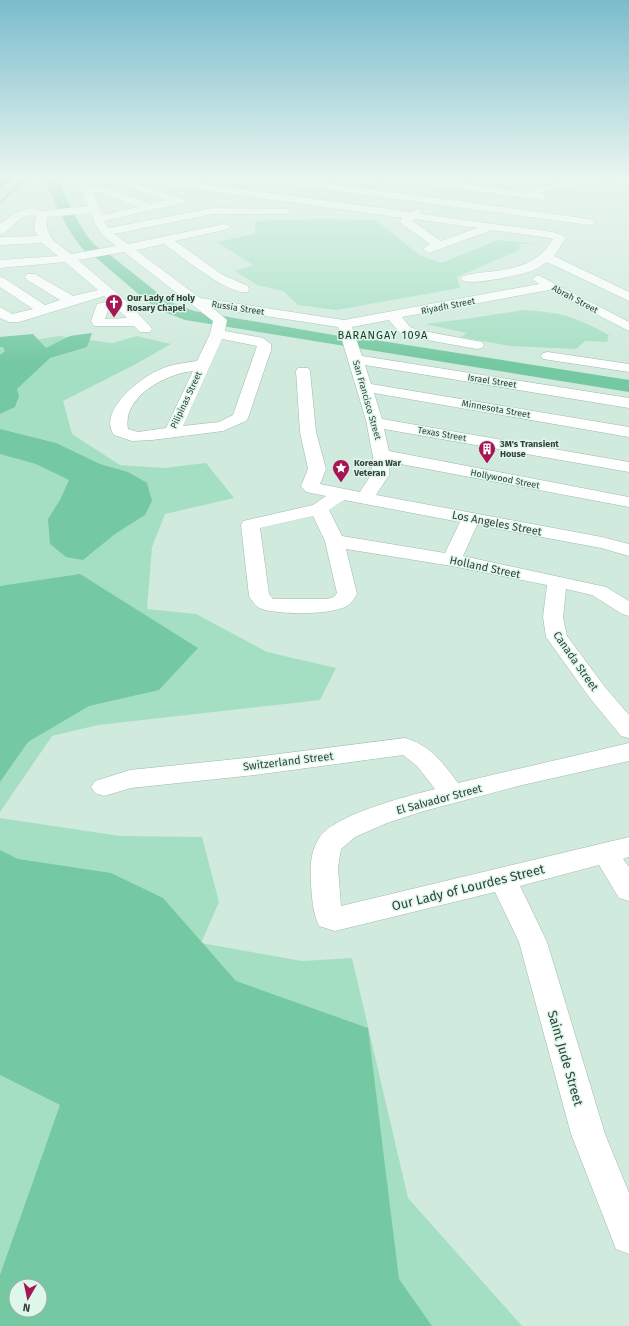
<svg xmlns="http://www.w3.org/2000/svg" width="629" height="1326" font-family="'Fira Sans',sans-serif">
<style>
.green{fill:#a5dfc3;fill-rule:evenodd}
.water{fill:#75c9a2;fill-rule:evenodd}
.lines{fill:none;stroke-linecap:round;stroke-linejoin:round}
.stream{stroke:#75c9a2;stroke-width:2.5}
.river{fill:#75c9a2;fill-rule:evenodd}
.minor-casing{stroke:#a0b9ac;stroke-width:1}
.minor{fill:#fff;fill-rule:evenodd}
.shaded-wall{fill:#71837a}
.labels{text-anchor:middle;stroke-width:3;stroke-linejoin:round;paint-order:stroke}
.far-poi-label{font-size:9px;font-weight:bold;fill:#35403a;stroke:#ddf8ea;text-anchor:start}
.far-street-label{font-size:9px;fill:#35403a;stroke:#ddf8ea}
.far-quarter-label{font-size:11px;letter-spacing:1px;fill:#1d3329;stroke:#ddf8ea}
.street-label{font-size:11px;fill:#35403a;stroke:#ddf8ea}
.near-street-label{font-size:13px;fill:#35403a;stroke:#ddf8ea}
</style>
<rect width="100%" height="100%" fill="#d0eadd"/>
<path class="green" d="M321 219 375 220 421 256 442 263 498 240 538 244H520L519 250 457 277 460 288 336 310 298 305 283 291 257 285 235 271 253 265 217 242 255 234V221Z
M523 310C561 312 576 317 609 335L607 342 585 341 576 349 510 346 461 337 467 333 425 324 473 318Z
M59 336 112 343 137 336 171 344 134 365 63 401 72 434 120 465 164 468 206 463 234 498 165 514 152 547 147 609 196 614 267 652 336 668 320 700 98 725 52 736 0 812V337L22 342Z
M0 818 120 836 202 837 219 902 201 943 302 961 352 958 408 1198 522 1326H0ZM16 1286H40V1310H16Z"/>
<path class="water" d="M92 333 87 347 50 358 17 389 19 396 15 407 0 414V355L5 351 3 347H0V337L33 334 46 348 70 336Z
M0 429 56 443 100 464 128 472 147 483 152 501 145 515 115 534 83 560 66 557 50 544 48 519 60 500 69 480 36 464 0 454Z
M80 574 198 648 159 690 89 706 28 742 0 782V586Z
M0 850 18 859 111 873 163 898 236 981 368 1028 399 1279 432 1326H0V1275L60 1105 0 1075ZM16 1286H40V1310H16Z"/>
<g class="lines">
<path class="stream" d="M0 203 28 176"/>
<path class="river" d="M43 176H56C65 194 85 246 105 251L168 301 194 311 351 338 356 337 629 380V392L185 320 156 309 94 256C74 251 52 195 43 176Z"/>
<defs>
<path id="minor" d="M134 176H147L410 212 417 209 421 210V214L553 232 564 236 566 238 554 256 629 292V301L547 262C540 267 533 271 525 273 514 276 466 287 461 279 470 266 529 282 553 239L550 238 492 230 429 253 423 249 430 244 403 225 400 221 403 218 144 182 135 183 183 199 184 201 183 203 104 221 108 228 213 208 290 209 291 211 286 214H213L114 234 128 244 224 224 228 225 230 227 228 229 175 241 223 275 248 286 249 289 248 292C229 296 180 255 164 244L136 250 200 298 344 320 539 284 532 279 538 275 629 322V331L549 290 402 317 410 327 418 330 482 342 484 345 482 348 477 349 410 337 400 333 389 320 352 327 362 356 629 398V408L365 365 371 384 629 427V437L374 393 382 419 629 462V472L384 429 389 451 629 497V507L390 462 389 475 376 495 602 537 629 544V556L601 548 477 525 463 556 606 587 629 601V616L622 614 592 595 566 589 563 617 567 636 605 687 629 715V738L621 736 589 697 546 637 543 617 547 585 452 566 346 549 357 594C355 598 351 603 347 606 331 615 280 615 262 609 256 607 252 601 249 596L241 525 243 521 313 505 326 496 306 492 301 486 308 469 300 432 296 371 298 368H308L310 371 316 432 326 469 320 484 360 492 371 475 373 457 366 420 338 327 213 308 227 320 225 331 263 338 271 344V350L248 418 246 421 223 431 152 440 132 441 114 435C97 411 141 377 161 369 172 364 185 363 197 361L210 334 213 321 124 252 78 260 125 300 150 326 152 329 150 332H140L134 326H94L91 321 97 304 110 301 104 296 19 322H9L0 318V307L12 314 33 309 0 287V277L4 278 45 305 60 300 27 280 25 277 27 274H35L73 296 98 290 65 262 0 268V260L58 256 42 243 0 245V237L38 236 34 229 36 216C19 211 13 231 0 234V224L15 213 31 208 43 211 88 206 77 181 82 178 86 179 89 186 104 187 151 204 167 200 127 187 123 182ZM92 192H99L138 207 102 215ZM91 213C96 229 103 236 116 246L71 254C55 241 45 239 47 217ZM415 219 477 228 441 241 412 221ZM116 308 127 318 105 319 108 310ZM222 339 257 346 233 415 219 422 183 426ZM193 371 166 428 138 432 128 429C122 397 165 374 193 371ZM344 500 460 522 445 553 342 536 329 510ZM313 516 325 541 337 593 334 597 327 599H273L269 594 260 528Z
M244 176H274L590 219 596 222 590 225 249 179Z
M375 176H406L525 192 586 176H606L605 178 538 193 546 195 547 197 542 200 380 179Z
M608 176H623L629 178V185Z
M548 352 629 364V372L543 359 541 356 543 353Z
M405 738C430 745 443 763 458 783L629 743V761L518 786 424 811 387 823 355 837 341 849 338 868 341 906 629 837V857L623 859 629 867V901L619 898 599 865 520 886 547 942 605 1134 629 1193V1254L616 1249 571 1134 519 942 495 892 335 931 319 926C313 913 312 899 311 884 310 868 310 851 320 837 336 814 408 796 435 789L417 766 403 755 255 775 131 788 104 796 95 793 91 787 95 781 130 770 255 757Z"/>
</defs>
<use href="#minor" class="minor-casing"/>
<use href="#minor" class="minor"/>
</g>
<path class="shaded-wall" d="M3 176H12L13 181 0 187V178Z"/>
<linearGradient id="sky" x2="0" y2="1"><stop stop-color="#7abccc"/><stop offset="0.49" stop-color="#eaf6f0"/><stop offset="1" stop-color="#eaf6f0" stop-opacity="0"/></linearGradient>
<rect width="629" height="362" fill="url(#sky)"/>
<defs>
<symbol id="church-pin" viewBox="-11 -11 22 30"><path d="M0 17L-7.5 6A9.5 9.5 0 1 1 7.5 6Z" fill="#a61554" stroke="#ddf8ea"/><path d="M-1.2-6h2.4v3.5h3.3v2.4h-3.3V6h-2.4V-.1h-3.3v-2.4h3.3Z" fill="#fff"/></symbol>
<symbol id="building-pin" viewBox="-11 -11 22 30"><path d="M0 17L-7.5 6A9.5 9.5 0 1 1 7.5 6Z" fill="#a61554" stroke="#ddf8ea"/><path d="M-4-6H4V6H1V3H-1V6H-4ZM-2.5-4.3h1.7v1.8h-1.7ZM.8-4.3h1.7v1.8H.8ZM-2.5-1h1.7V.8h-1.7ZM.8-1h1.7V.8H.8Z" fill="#fff"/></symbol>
<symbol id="sight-pin" viewBox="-11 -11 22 30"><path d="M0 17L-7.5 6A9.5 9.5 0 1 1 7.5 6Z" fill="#a61554" stroke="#ddf8ea"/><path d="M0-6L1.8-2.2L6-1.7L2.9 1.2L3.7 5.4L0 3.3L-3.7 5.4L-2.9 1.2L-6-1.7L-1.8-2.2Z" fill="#fff"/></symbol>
</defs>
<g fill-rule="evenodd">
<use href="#church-pin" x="104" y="293" width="20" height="27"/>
<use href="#building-pin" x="477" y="439" width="20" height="27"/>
<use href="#sight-pin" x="331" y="458" width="20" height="27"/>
</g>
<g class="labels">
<g class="far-poi-label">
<text x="127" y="301">Our Lady of Holy<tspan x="127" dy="10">Rosary Chapel</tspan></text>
<text x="500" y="447">3M's Transient<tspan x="500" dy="10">House</tspan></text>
<text x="354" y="466">Korean War<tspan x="354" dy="10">Veteran</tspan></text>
</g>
<g class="far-street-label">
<text transform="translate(575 299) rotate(28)" y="3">Abrah Street</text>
<text transform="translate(448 306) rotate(-11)" y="3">Riyadh Street</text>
<text transform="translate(238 308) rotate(9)" y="3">Russia Street</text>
<text transform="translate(492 381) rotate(9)" y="3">Israel Street</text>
<text transform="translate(186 400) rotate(-65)" y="3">Pilipinas Street</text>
<text transform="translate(367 400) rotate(74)" y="3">San Francisco Street</text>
<text transform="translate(496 409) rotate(10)" y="3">Minnesota Street</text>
<text transform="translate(442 434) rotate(10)" y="3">Texas Street</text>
<text transform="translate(505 479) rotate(11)" y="3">Hollywood Street</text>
</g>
<g class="far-quarter-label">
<text x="383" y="339">BARANGAY 109A</text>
</g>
<g class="street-label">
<text transform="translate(497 523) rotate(11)" y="4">Los Angeles Street</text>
<text transform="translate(485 567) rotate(12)" y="4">Holland Street</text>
<text transform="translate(576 661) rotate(55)" y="4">Canada Street</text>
<text transform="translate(288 761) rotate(-7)" y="4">Switzerland Street</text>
<text transform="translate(439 799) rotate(-15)" y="4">El Salvador Street</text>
</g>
<g class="near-street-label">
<text transform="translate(468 887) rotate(-14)" y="5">Our Lady of Lourdes Street</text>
<text transform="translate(566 1058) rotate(74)" y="5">Saint Jude Street</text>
</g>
</g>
<g transform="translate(28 1298) rotate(189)"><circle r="19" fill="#ddf8ea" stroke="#9aaea4"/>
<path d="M0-3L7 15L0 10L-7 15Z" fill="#a61554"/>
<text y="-6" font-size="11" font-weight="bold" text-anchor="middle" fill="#35403a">N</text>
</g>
</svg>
